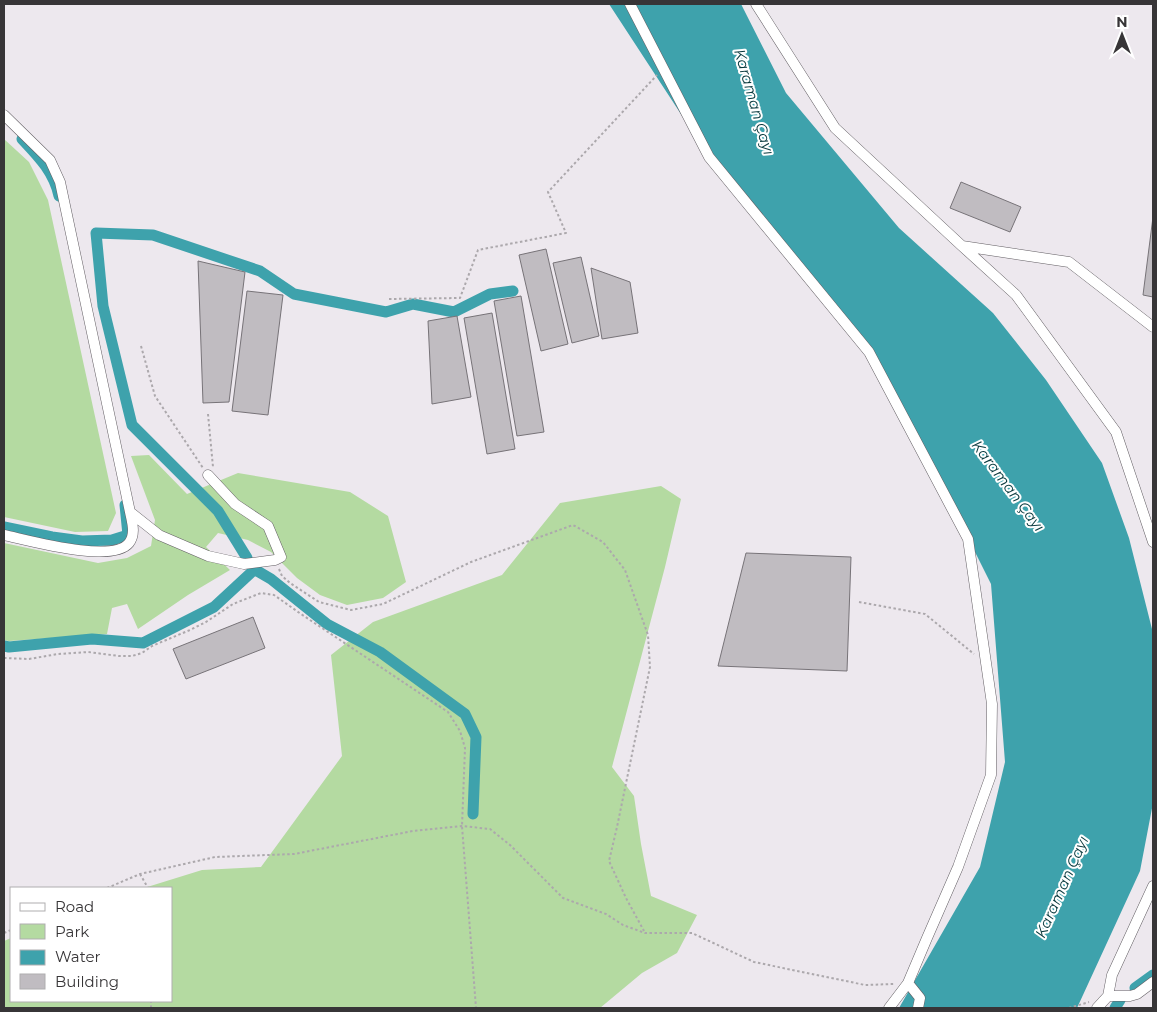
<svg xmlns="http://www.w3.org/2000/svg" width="1157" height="1012" font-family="Montserrat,sans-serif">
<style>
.green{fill:#b4daa1}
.water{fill:#3ea2ac}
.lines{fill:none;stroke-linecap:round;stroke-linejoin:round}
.canal{stroke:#3ea2ac;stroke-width:11}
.building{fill:#c0bcc1;stroke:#777378}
.street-casing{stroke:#635f64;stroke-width:11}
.path{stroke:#aca8ac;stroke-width:2;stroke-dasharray:2.5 2.5;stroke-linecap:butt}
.street{stroke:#fff;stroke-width:10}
.labels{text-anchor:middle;stroke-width:4;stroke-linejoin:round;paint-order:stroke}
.water-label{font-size:15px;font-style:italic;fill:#07383c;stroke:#fff}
</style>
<rect width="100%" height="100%" fill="#ede8ee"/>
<path class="green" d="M4 139 29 162 48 200 116 513 108 531 75 532 4 517Z
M149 455 187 494 238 473 350 492 388 516 406 582 383 598 347 605 320 595 297 578 271 552 248 540 218 533 206 547 230 570 188 595 138 629 127 604 112 608 107 634 9 641 4 640V543L98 563 127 558 151 546 155 520 131 456Z
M661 486 681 499 665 567 612 767 634 796 641 844 651 896 697 915 677 953 642 973 600 1008H4V941L11 938V1001H171V888H144L202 870 261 867 342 756 331 655 373 622 502 575 560 503Z"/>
<path class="water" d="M609 4H741L786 93 899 228 993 313 1046 380 1102 463 1129 538 1153 633V803L1140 871 1077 1008H899L980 867 1005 762 991 584 885 372 724 180Z"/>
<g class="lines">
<path class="canal" d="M22 139C38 156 54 172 59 196
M4 527 52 537 82 541 112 540 128 535 125 505
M247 558 218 511 132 425 103 306 96 233 153 235 260 271 294 294 386 312 413 304 454 312 490 294 513 291
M254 569 271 579 327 624 380 652 465 714 476 737 473 814
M4 646 9 647 92 639 143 643 214 607 255 569
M1135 988 1153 975
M1115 1008 1120 1000"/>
</g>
<path class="building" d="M961 182 1021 207 1010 232 950 208Z
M1153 217V297L1143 295Z
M546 249 568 344 541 351 519 255Z
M581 257 599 336 572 343 553 263Z
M198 261 245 272 229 402 203 403Z
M591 268 630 282 638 333 602 339Z
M247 291 283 295 268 415 232 411Z
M521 296 544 432 517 436 494 301Z
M492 313 515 449 487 454 464 318Z
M457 316 471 397 432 404 428 321Z
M746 553 851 557 847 671 718 666Z
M253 617 265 648 186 679 173 649Z"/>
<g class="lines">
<defs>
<path id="street" d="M630 4 709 157 869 352 968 539 992 704 991 775 958 867 927 938 908 983 889 1008
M756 4 835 128 962 246 1069 262 1153 327
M4 115 50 160 60 182 130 512C132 522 136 534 129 543 112 564 28 540 4 535
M962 246 1016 295 1116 432 1153 542
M130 512 159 535 208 556 244 564 275 560 281 557 268 526 235 504 208 475
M908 983 920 998 918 1008
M1108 996 1112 975 1153 886
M1097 1008 1108 996H1130L1137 994 1153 982"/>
</defs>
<use href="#street" class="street-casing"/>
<path class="path" d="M389 299 460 298 478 250 566 233 548 192 657 75
M141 346 155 396 203 468
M208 414 213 467
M279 569 282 576 290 583 319 602 351 610 383 604 471 562 573 525 603 542 625 570 648 635 650 667 617 827 609 861 626 898 644 931
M859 602 925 614 974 654
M4 658 29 659 58 654 88 652 119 656H132L142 653 152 646 190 630 206 622 233 604 261 593 274 595 301 614 448 712 460 731 465 748 462 826 476 1008
M140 874 148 888
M107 888 140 874 215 857 294 854 413 831 462 826 490 829 510 845 563 898 606 914 623 925 645 933H692L754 962 865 985 894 984
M4 933 11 930
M151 1008V1001
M1069 1008 1089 1002"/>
<use href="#street" class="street"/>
</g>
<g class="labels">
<g class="water-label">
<text transform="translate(754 102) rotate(74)" y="5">Karaman Çayı</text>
<text transform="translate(1008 486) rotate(53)" y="5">Karaman Çayı</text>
<text transform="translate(1062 887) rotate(-66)" y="5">Karaman Çayı</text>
</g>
</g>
<rect width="1157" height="1012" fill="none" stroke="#373537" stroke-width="10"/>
<rect x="10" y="887" width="162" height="115" fill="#ffffff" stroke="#afaeaf"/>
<rect x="20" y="903" width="25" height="8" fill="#ffffff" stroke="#afaeaf"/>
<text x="55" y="912" font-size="15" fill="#373537">Road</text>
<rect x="20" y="924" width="25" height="15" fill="#b4daa1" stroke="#afaeaf"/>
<text x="55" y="937" font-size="15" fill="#373537">Park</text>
<rect x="20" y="950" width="25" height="15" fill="#3ea2ac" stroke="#afaeaf"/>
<text x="55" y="962" font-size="15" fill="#373537">Water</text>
<rect x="20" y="974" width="25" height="15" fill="#c0bcc1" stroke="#afaeaf"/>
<text x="55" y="987" font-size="15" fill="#373537">Building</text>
<g transform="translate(1122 35)" stroke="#ffffff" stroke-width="4" paint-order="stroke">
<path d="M0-4L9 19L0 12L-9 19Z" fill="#373537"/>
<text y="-8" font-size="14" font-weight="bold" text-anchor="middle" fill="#373537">N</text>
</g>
</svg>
